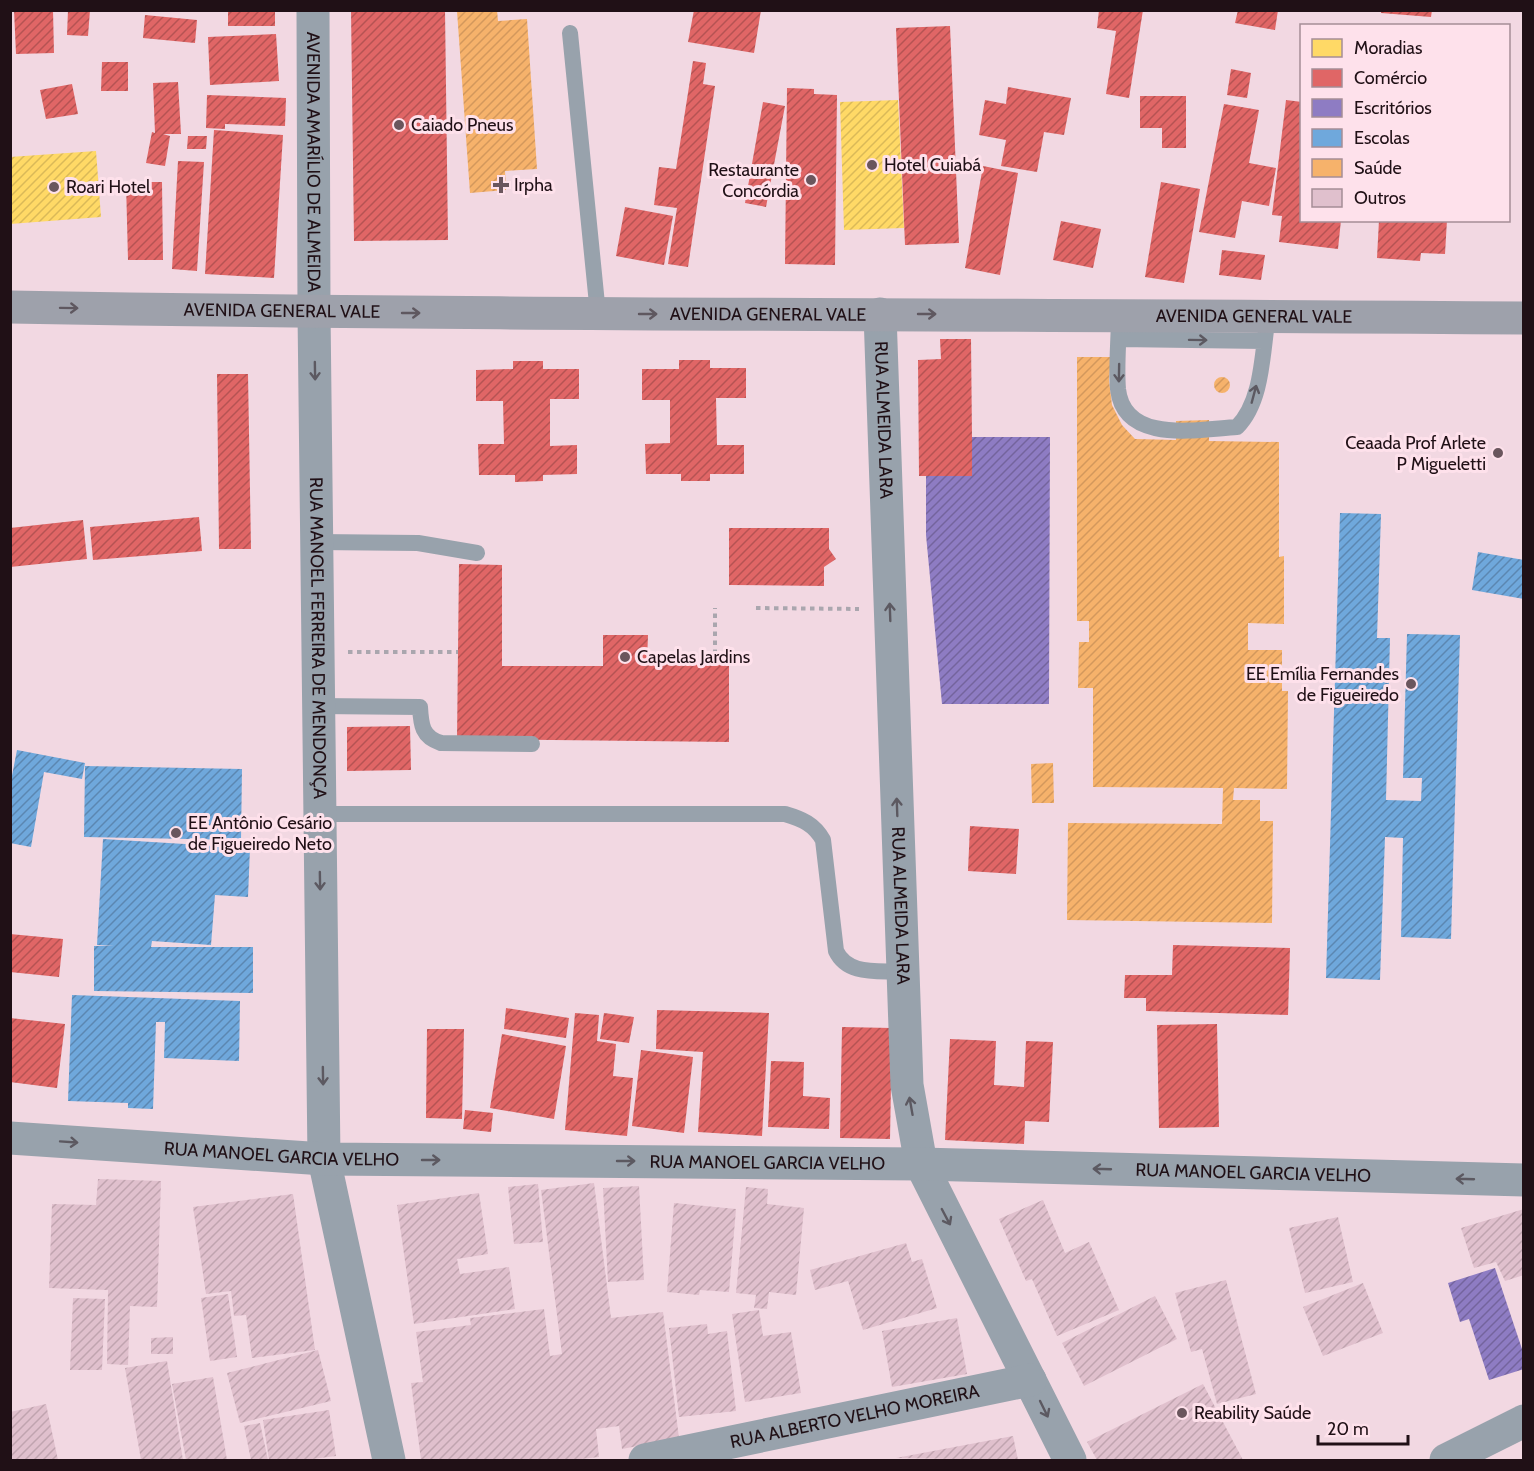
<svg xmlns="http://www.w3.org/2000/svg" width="1534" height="1471" font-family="Cabin,sans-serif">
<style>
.homes{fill:url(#homes-hatch)}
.shops{fill:url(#shops-hatch)}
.offices{fill:url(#offices-hatch)}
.schools{fill:url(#schools-hatch)}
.health{fill:url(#health-hatch)}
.building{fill:url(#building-hatch)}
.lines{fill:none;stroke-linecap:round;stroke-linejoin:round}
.path{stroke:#aaa6ae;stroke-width:4;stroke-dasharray:4.5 4.5;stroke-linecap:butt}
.service{stroke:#98a2ac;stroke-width:16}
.minor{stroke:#98a2ac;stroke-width:33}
.tertiary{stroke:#98a2ac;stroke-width:33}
.primary{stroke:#9ea1ab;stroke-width:33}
.oneway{stroke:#5f5860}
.oneway2{stroke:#5c5961}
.poi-dot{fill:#6a565d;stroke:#fee1eb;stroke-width:2}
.labels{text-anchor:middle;stroke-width:6;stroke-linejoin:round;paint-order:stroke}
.poi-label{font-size:18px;fill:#201016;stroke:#fee1eb;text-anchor:start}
.street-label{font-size:18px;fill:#201016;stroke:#fee1eb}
</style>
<defs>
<pattern id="homes-hatch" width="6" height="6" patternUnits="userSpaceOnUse" patternTransform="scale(1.5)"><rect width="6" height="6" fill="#ffd966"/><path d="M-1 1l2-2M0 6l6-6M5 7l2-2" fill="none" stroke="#dab958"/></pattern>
<pattern id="shops-hatch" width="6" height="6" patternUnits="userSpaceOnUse" patternTransform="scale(1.5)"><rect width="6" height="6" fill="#e06666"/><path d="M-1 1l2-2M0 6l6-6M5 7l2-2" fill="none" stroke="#b55353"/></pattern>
<pattern id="offices-hatch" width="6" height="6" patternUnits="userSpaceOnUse" patternTransform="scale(1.5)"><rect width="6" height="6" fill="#8e7cc3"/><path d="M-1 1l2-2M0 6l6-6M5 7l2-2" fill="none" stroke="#74649d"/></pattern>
<pattern id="schools-hatch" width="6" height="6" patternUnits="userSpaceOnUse" patternTransform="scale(1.5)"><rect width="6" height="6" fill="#6fa8dc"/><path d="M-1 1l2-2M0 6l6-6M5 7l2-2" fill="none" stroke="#5b87b1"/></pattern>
<pattern id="health-hatch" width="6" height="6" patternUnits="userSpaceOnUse" patternTransform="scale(1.5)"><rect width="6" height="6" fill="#f6b26b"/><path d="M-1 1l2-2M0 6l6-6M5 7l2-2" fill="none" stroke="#d3985c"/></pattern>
<pattern id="building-hatch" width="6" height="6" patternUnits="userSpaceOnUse" patternTransform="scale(1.5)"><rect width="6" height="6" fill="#e0c0cd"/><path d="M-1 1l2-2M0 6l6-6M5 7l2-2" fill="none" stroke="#c0a4af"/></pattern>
</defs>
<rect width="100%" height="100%" fill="#f2d8e2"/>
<path class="homes" d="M898 100 904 228 844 230 840 102Z
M96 151 101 217 10 224V157Z"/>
<path class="shops" d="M14 10H53L54 53 16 54Z
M68 10H90L88 36 67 35Z
M228 10H275V26H228Z
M351 10H445L448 240 354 241Z
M694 10H761L754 53 688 42Z
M1099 10H1143L1129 98 1106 94 1116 31 1097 28Z
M1238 10H1278L1275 30 1235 23Z
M1381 10H1432L1431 17 1381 13Z
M145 15 197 20 195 43 143 38Z
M950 26 959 243 905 245 896 28Z
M276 34 279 81 210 85 208 37Z
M693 61 706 63 703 84 715 86 688 267 668 264 677 208 654 205 659 167 676 169Z
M102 62H128V91H101Z
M1231 69 1251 73 1247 98 1227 95Z
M178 82 181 134H163L170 136 165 166 146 163 152 132 155 133 153 83Z
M72 84 78 114 46 119 40 90Z
M1008 87 1071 98 1064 135 1044 132 1037 172 1001 166 1006 140 979 135 985 100 1006 104Z
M787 88 814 89V94L837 95 835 265 785 264Z
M207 95 286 98 285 126 225 124V129L206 128Z
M1140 96H1186V148H1162V128H1140Z
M1286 100 1302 102V220H1341L1338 249 1279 242 1282 216 1272 215Z
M763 102 785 106 766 207 745 203Z
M1224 104 1259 110 1249 163 1276 168 1269 206 1242 201 1235 238 1199 232Z
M214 130 283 135 274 278 205 274Z
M188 136H207L206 149H187Z
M178 161 204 162 197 271 172 269Z
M983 166 1018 173 1000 275 965 268Z
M126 182H162L163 260H128Z
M1161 182 1200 189 1184 283 1145 277Z
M625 207 673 216 664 265 616 256Z
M1379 220H1447L1445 254 1421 253 1420 261 1377 258Z
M1061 221 1101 229 1093 268 1053 260Z
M1222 250 1265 255 1261 280 1219 275Z
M940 339H971L972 437H1029L1030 478 1016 488H1029L1028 522H1016L1031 534V572H969V534L926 535V476H919L918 360 941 359Z
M679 360H710V368H746V398H716L717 445H744V474H710V481H681V474H646L645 444 670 443V400H642V369H679Z
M513 361H543V369H579V399H550V446L577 445V474L543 475V481L515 482V475H479L478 444H504L503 401H476V370L513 369Z
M217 374H248L251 549H219Z
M199 517 202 551 93 560 90 527Z
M83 520 87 559 10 567V528Z
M729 528H829V549L836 559 824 567V586L729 585Z
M459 564 502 565V666H603V635H648L647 662 729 663V742L457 739Z
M410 726 411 770 347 771V727Z
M970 826 1019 829 1016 874 968 871Z
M10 934 63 939 59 977 10 972Z
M1173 945 1290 948 1288 1015 1146 1011V998H1124L1125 975H1172Z
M506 1008 569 1018 566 1038 504 1029Z
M657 1010 769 1013 762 1136 698 1132 703 1052 656 1049Z
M575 1013 599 1015 597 1041 616 1044 613 1076 633 1078 627 1136 565 1130Z
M604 1013 634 1017 629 1043 600 1039Z
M10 1018 65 1024 57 1088 10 1082Z
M1217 1024 1219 1127 1159 1128 1157 1025Z
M842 1027 892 1028 890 1139 840 1138Z
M427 1029H464L462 1119 426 1118Z
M502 1034 566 1046 554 1119 490 1108Z
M950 1039 996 1041 994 1085 1024 1087 1026 1041 1053 1042 1049 1122 1025 1121 1024 1144 945 1140Z
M641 1050 693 1057 684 1133 632 1126Z
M771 1061 804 1062 803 1096 830 1098 829 1129 768 1127Z
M465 1110 493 1113 491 1132 463 1129Z"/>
<path class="offices" d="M972 437H1050L1049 704H942L926 535V476H972Z
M1495 1268 1524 1355V1369L1489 1380 1469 1319 1460 1322 1448 1283Z"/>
<path class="schools" d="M1340 513 1381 514 1377 638H1390L1386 800 1421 801 1422 778H1403L1407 634 1460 635 1451 939 1401 937 1403 838 1385 837 1380 980 1326 978Z
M1478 552 1524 560V599L1472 590Z
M17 750 85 763 82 779 44 772 31 847 10 843V786Z
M85 766 242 769 241 840 84 837Z
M103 839 250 848 248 897 215 895 211 945 152 941 151 947H253V993L94 991V946H114L97 945Z
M72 995 240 1001 239 1061 164 1058 165 1022H156L153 1109 128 1108V1103L68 1101Z"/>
<path class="health" d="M497 10 498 21 527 19 537 169 505 171 506 190 470 193 457 11Z
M1077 357H1111L1109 380 1112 405 1122 425 1135 439 1176 440V421L1209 420V441L1279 442V557L1284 556V624L1248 623V650H1282V691H1288L1287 789 1234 788 1233 800H1260V821H1273L1272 923 1067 920 1068 823 1222 824 1223 788 1093 787V688H1078L1079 642H1089V621H1077Z
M1214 385a8 8 0 1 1 16 0a8 8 0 1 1-16 0Z
M1053 763 1054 803H1032L1031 764Z"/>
<path class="building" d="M98 1179 161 1181 157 1307 130 1306 128 1365 107 1364 108 1290 49 1288 52 1204 96 1205Z
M594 1183 611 1318 663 1312 679 1438 622 1449 619 1426 596 1429 599 1457 572 1460H421L411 1383 423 1382 416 1332 471 1325 470 1318 544 1309 550 1356 562 1354 541 1190Z
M538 1184 543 1242 514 1244 508 1187Z
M639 1186 644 1280 608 1282 603 1188Z
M746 1187 768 1189 767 1204 804 1208 796 1295 769 1292 767 1309 754 1308 756 1295 736 1293Z
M479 1193 488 1254 457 1259 460 1274 509 1267 515 1309 414 1324 397 1205Z
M293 1194 315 1350 252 1358 246 1315 234 1316 231 1291 206 1294 193 1207Z
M1043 1200 1065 1253 1089 1242 1119 1310 1057 1336 1032 1279 1026 1281 999 1219Z
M674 1203 736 1209 729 1292 700 1290 699 1295 667 1292Z
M1524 1209V1275L1505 1281 1496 1262 1474 1268 1461 1228Z
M1338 1217 1353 1282 1305 1293 1289 1228Z
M906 1243 912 1262 922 1259 937 1308 863 1330 848 1281 815 1290 810 1270Z
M1226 1280 1256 1394 1217 1404 1202 1349 1191 1352 1175 1293Z
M1363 1283 1383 1333 1323 1356 1303 1307Z
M228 1294 237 1357 210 1361 201 1298Z
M1155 1296 1177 1339 1084 1386 1062 1343Z
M73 1298 105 1299 102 1370H70Z
M759 1310 763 1336 791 1332 801 1393 745 1402 732 1314Z
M957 1318 967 1374 892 1387 882 1331Z
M707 1324 708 1334 727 1331 736 1411 679 1417 669 1328Z
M173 1337V1354H151V1338Z
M318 1350 331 1401 240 1423 227 1373Z
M167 1361 183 1460H141L125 1368Z
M213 1377 227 1460H186L172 1384Z
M1203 1384 1243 1460H1097L1087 1442Z
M46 1404 58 1460H10V1412Z
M329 1410 336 1456 305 1460H269L263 1420Z
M260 1423 268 1460H251L244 1426Z
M1013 1436 1018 1460 896 1458Z"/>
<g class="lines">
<path class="path" d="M756 608 859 609
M348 652H458
M715 663V608"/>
<path class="service" d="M570 33 598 314
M1119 314C1119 339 1116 365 1118 389 1124 445 1199 429 1237 427 1263 401 1262 352 1268 316
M1119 339 1264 341
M317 542 418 543 477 553
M319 706 420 707C421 725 422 737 441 743L532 744
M320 814H785C802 819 814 824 823 840L836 951C848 976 878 970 903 972"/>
<g class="minor">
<path id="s1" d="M314 312 324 1159 389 1460"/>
<path id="s2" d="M880 314 907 1085 921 1164 1070 1460"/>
<path id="s3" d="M10 1138 324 1159 921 1164 1524 1180"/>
<path id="s4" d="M645 1460 1030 1380"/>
<path d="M1446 1460 1524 1421"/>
</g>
<path class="tertiary" id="s5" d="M313 10 314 312"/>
<path class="primary" id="s6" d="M10 307C515 316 1019 314 1524 318"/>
</g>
<defs><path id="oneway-shaft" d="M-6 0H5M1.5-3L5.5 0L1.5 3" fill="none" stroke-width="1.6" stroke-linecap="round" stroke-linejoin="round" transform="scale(1.5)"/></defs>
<g class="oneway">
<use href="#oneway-shaft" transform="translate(69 308) rotate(1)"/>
<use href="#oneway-shaft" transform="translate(411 313)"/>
<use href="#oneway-shaft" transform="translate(648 314)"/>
<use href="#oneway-shaft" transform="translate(927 314)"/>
</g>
<g class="oneway2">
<use href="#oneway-shaft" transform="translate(1198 340) rotate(1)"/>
<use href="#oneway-shaft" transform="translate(315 371) rotate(89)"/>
<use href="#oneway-shaft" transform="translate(1119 373) rotate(91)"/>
<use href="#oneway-shaft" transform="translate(1254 394) rotate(-75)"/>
<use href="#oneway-shaft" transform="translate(890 612) rotate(-92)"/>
<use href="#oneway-shaft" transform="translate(897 807) rotate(-92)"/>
<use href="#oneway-shaft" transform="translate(320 881) rotate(89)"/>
<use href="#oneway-shaft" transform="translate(323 1076) rotate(89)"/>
<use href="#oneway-shaft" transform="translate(911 1106) rotate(-100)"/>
<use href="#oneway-shaft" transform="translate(69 1142) rotate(4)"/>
<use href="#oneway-shaft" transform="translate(431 1160)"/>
<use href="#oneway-shaft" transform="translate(626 1161)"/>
<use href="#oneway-shaft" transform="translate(1102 1169) rotate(-178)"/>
<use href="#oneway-shaft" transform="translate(1465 1179) rotate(-178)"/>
<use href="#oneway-shaft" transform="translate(946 1217) rotate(62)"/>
<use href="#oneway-shaft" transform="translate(1044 1409) rotate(64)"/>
</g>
<g class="poi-dot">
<circle cx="399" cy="125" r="6"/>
<circle cx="872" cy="165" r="6"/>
<circle cx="811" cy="180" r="6"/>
<path d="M498 176h6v6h6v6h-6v6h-6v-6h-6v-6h6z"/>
<circle cx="54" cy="187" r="6"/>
<circle cx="1498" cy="453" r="6"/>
<circle cx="625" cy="657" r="6"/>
<circle cx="1411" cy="684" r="6"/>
<circle cx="176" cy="833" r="6"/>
<circle cx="1182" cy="1413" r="6"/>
</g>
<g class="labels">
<g class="poi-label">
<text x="411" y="131">Caiado Pneus</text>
<text x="884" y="171">Hotel Cuiabá</text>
<text x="799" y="176" text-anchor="end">Restaurante<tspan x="799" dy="21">Concórdia</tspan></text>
<text x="514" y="191">Irpha</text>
<text x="66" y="193">Roari Hotel</text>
<text x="1486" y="449" text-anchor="end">Ceaada Prof Arlete<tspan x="1486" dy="21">P Migueletti</tspan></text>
<text x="637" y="663">Capelas Jardins</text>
<text x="1399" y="680" text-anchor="end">EE Emília Fernandes<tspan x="1399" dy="21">de Figueiredo</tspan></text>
<text x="188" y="829">EE Antônio Cesário<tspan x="188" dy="21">de Figueiredo Neto</tspan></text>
<text x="1194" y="1419">Reability Saúde</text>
</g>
<g class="street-label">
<text dy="6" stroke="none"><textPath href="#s5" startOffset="152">AVENIDA AMARÍLIO DE ALMEIDA</textPath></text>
<text dy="6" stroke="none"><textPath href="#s6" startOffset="272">AVENIDA GENERAL VALE</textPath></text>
<text dy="6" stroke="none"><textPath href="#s6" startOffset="758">AVENIDA GENERAL VALE</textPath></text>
<text dy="6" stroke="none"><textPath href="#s6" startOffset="1244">AVENIDA GENERAL VALE</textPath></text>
<text dy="6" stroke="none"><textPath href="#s2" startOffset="106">RUA ALMEIDA LARA</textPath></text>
<text dy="6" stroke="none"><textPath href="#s1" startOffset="326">RUA MANOEL FERREIRA DE MENDONÇA</textPath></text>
<text dy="6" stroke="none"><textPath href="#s2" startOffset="592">RUA ALMEIDA LARA</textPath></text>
<text dy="6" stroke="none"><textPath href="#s3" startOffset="272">RUA MANOEL GARCIA VELHO</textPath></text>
<text dy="6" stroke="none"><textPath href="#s3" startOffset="758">RUA MANOEL GARCIA VELHO</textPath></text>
<text dy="6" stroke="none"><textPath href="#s3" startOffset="1244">RUA MANOEL GARCIA VELHO</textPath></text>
<text dy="6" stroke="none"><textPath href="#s4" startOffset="214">RUA ALBERTO VELHO MOREIRA</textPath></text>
</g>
</g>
<rect width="1534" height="1471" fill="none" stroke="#201016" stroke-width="24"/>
<rect x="1300" y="24" width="210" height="198" fill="#fee1eb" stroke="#a58d96" stroke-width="1.5"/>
<rect x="1312" y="39" width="30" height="18" fill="#ffd966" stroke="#a58d96" stroke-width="1.5"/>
<text x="1354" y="54" font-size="18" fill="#201016">Moradias</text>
<rect x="1312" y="69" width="30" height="18" fill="#e06666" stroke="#a58d96" stroke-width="1.5"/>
<text x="1354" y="84" font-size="18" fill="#201016">Comércio</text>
<rect x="1312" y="99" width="30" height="18" fill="#8e7cc3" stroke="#a58d96" stroke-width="1.5"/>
<text x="1354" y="114" font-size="18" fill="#201016">Escritórios</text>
<rect x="1312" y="129" width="30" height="18" fill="#6fa8dc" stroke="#a58d96" stroke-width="1.5"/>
<text x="1354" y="144" font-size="18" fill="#201016">Escolas</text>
<rect x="1312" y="159" width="30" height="18" fill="#f6b26b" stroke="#a58d96" stroke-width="1.5"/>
<text x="1354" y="174" font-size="18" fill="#201016">Saúde</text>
<rect x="1312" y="189" width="30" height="18" fill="#e0c0cd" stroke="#a58d96" stroke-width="1.5"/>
<text x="1354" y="204" font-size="18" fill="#201016">Outros</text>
<path d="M1318 1435v9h90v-9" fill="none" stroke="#201016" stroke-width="3"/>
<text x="1327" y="1435" font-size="18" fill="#201016" stroke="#fee1eb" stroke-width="4.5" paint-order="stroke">20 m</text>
</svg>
